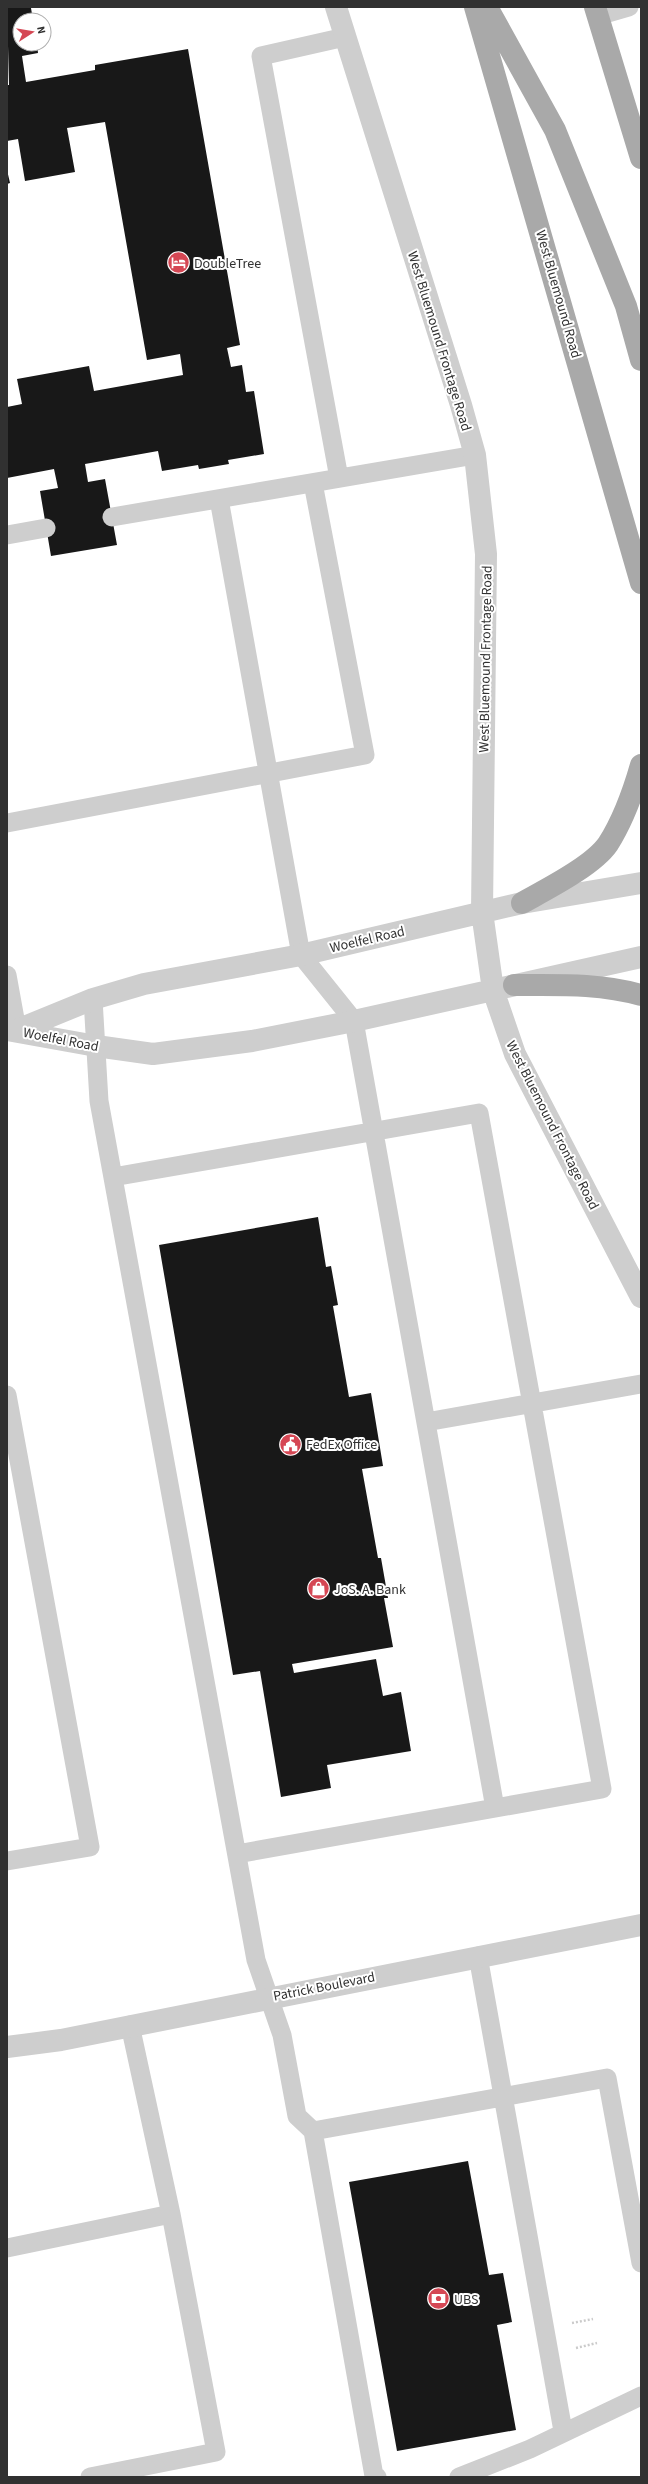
<svg xmlns="http://www.w3.org/2000/svg" width="648" height="2484" font-family="'Source Sans 3',sans-serif">
<style>
.building{fill:#181818}
.lines{fill:none;stroke-linecap:round;stroke-linejoin:round}
.path{stroke:#cbcbcb;stroke-width:2.5;stroke-dasharray:2 2;stroke-linecap:butt}
.lane{stroke:#cecece;stroke-width:19}
.street{stroke:#cecece;stroke-width:22}
.primary{stroke:#a9a9a9;stroke-width:22}
.labels{text-anchor:middle;stroke-width:4;stroke-linejoin:round;paint-order:stroke}
.poi-label{font-size:14px;fill:#313131;stroke:#fff;text-anchor:start}
.street-label{font-size:14px;fill:#313131;stroke:#fff}
</style>
<rect width="100%" height="100%" fill="#fff"/>
<path class="building" d="M7 7H34L31 8 33 20H20V44H37L38 53 22 56 26 82 95 70V65L188 49 240 345 227 348 231 367 242 365 246 392 254 391 264 454 228 460 229 464 199 469 198 465 162 471 158 451 85 464 88 482 105 479 117 545 51 556 40 491 58 488 54 469 7 478V407L22 404 17 379 89 366 94 391 183 375 180 354 147 360 105 122 67 128 75 172 25 181 18 139 7 141V85H9Z
M7 170 10 183 7 184Z
M318 1217 326 1267 331 1266 338 1305 333 1306 349 1397 371 1393 383 1466 362 1469 378 1558H381L388 1598H384L393 1647 292 1664 294 1673 376 1659 383 1696 401 1692 411 1751 327 1765 331 1788 281 1797 260 1671 233 1675 159 1245Z
M468 2161 489 2275 503 2273 512 2322 497 2325 516 2430 397 2451 349 2182Z"/>
<g class="lines">
<path class="path" d="M572 2323 593 2319
M576 2348 597 2343"/>
<path class="lane" d="M598 16 629 7
M339 478 261 56 345 37
M219 499 301 955 354 1021 495 1808
M112 517 475 455
M7 535 46 528
M7 823 365 755 313 483
M7 975 17 1030
M93 999 99 1101 256 1960 282 2035 297 2116 313 2131 374 2476 377 2477
M113 1177 479 1113 602 1789 237 1854
M7 1395 90 1847 7 1861
M426 1422 641 1384
M478 1956 563 2431
M313 2131 607 2078 641 2263
M7 2248 171 2214
M90 2477 216 2452 171 2214 130 2025
M459 2477 530 2449 641 2396"/>
<path class="street" d="M336 7 461 405 475 455 486 554 482 912 493 990 515 1054 641 1297
M7 1030 96 1046 153 1054 252 1041 354 1021 641 957
M17 1030 93 999 144 984 301 955 522 903 641 883
M7 2047 61 2040 641 1925"/>
<path class="primary" d="M475 7 641 583
M487 7 555 130 626 306 641 360
M595 7 641 158
M522 903C545 890 593 866 608 844 624 819 633 793 641 765
M514 985C557 985 600 983 641 995"/>
</g>
<defs>
<symbol id="hotel-disc" viewBox="-11 -11 22 22"><circle r="9.5" fill="#d54754" stroke="#fff"/><path d="M-6-4.5h1.5V1H6V5H4.5V3h-9V5H-6ZM-4 0a1.8 1.8 0 1 1 3.6 0ZM.5 0V-2.5h3Q6-2.5 6 0Z" fill="#fff"/></symbol>
<symbol id="civic-disc" viewBox="-11 -11 22 22"><circle r="9.5" fill="#d54754" stroke="#fff"/><path d="M-.6-6.5H3V-4.5H.6V-3L4-1V1h2V6H-6V1h2V-1L-.6-3ZM-1.2 2.5V6h2.4V2.5Z" fill="#fff"/></symbol>
<symbol id="shop-disc" viewBox="-11 -11 22 22"><circle r="9.5" fill="#d54754" stroke="#fff"/><path d="M-5-2.5h2.3a2.7 3.5 0 0 1 5.4 0H5L5.5 6h-11ZM-1.5-2.5h3a1.5 2.3 0 0 0-3 0Z" fill="#fff"/></symbol>
<symbol id="bank-disc" viewBox="-11 -11 22 22"><circle r="9.5" fill="#d54754" stroke="#fff"/><path d="M-6-4H6V4H-6ZM0-2.3a2.3 2.3 0 1 0 0 4.6a2.3 2.3 0 1 0 0-4.6Z" fill="#fff"/></symbol>
</defs>
<g fill-rule="evenodd">
<use href="#hotel-disc" x="166" y="250" width="25" height="25"/>
<use href="#civic-disc" x="278" y="1432" width="25" height="25"/>
<use href="#shop-disc" x="306" y="1576" width="25" height="25"/>
<use href="#bank-disc" x="426" y="2286" width="25" height="25"/>
</g>
<g class="labels">
<g class="poi-label">
<text x="194" y="268">DoubleTree</text>
<text x="306" y="1449">FedEx Office</text>
<text x="334" y="1594">JoS. A. Bank</text>
<text x="454" y="2304">UBS</text>
</g>
<g class="street-label">
<text transform="translate(559 294) rotate(74)" y="5">West Bluemound Road</text>
<text transform="translate(440 341) rotate(73)" y="5">West Bluemound Frontage Road</text>
<text transform="translate(485 659) rotate(-89)" y="5">West Bluemound Frontage Road</text>
<text transform="translate(367 939) rotate(-13)" y="5">Woelfel Road</text>
<text transform="translate(61 1039) rotate(11)" y="5">Woelfel Road</text>
<text transform="translate(553 1125) rotate(63)" y="5">West Bluemound Frontage Road</text>
<text transform="translate(324 1986) rotate(-11)" y="5">Patrick Boulevard</text>
</g>
</g>
<rect width="648" height="2484" fill="none" stroke="#313131" stroke-width="16"/>
<g transform="translate(32 32) rotate(78)"><circle r="19" fill="#ffffff" stroke="#adadad"/>
<path d="M0-3L7 15L0 10L-7 15Z" fill="#d54754"/>
<text y="-6" font-size="11" font-weight="bold" text-anchor="middle" fill="#313131">N</text>
</g>
</svg>
